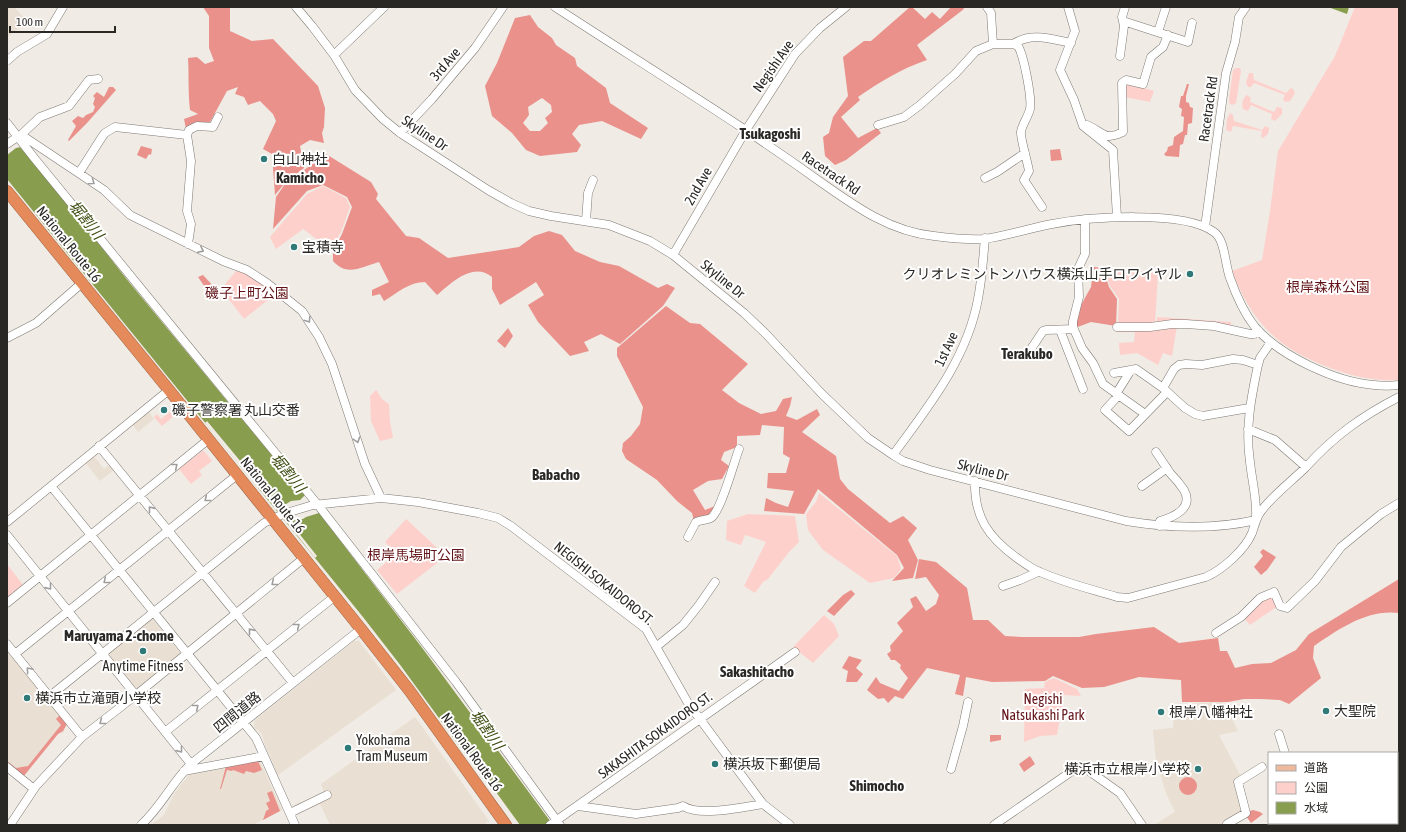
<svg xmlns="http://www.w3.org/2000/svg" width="1406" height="832" font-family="'Asap Condensed','Noto Sans JP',sans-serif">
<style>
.built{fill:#e9dfd2}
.green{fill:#fed0cc}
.forest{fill:#ea918c;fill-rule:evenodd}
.water{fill:#889d4d}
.pier{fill:#f0ebe4}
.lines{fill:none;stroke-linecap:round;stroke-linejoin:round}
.minor-casing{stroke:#7e7974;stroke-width:9}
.major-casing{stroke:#a36848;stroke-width:11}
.highway-casing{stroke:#a36848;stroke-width:12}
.minor{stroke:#fff;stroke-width:8}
.major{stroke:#efb99d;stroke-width:10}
.highway{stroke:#e48a5b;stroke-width:11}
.oneway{stroke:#9f9e9d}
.poi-dot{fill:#307979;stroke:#fff;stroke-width:1.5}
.labels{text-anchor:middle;stroke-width:4;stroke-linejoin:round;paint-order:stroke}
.street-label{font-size:14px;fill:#2a2825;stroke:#fff}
.poi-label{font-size:14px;fill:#2a2825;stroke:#fff;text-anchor:start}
.park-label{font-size:14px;fill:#621317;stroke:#fff}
.neighbourhood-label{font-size:15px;font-weight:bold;fill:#2a2825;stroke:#fff}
.water-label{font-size:15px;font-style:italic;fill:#3f4d12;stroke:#fff}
</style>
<rect width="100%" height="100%" fill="#f0ebe4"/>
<path class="built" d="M7 7H14L28 22 7 37Z
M148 411 154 419 138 432 132 424Z
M93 455 104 469 111 464 115 469 100 481 85 462Z
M151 619H153L180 653V655L138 689H135L108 656 109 653Z
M354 641H359L396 690 278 775 265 745 262 734 254 727 255 720Z
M7 649 10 653 9 655 11 657 13 656 68 724 64 729V732L58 734 23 777 7 764Z
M1224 702 1238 731 1219 735 1241 777 1246 816 1232 825H1154L1175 812 1166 793 1156 760 1153 730 1173 728 1175 705 1177 704Z
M415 717 489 821 483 825H330L320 804 298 814 294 805 324 792 321 784Z
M259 759 282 810 253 825H151L164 815 174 794 190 773Z"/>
<path class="green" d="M1355 7H1399V380C1375 381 1355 377 1333 369 1279 349 1253 325 1232 271L1262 260 1270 211 1278 151 1335 56Z
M1236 68H1240L1241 71 1236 103 1232 105 1230 104 1229 100 1233 70Z
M1249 73H1253L1254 80 1286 93 1291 88 1293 89 1295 93 1290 101 1285 102 1283 99 1285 95 1254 83 1251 87H1248L1246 83Z
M1127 83 1154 91 1150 102 1125 97 1124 84Z
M1247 95 1251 98 1250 102 1274 112 1277 107 1282 108V114L1275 121 1271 119 1272 114 1251 105 1248 111 1243 109C1241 105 1243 97 1247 95Z
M1230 113 1233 115 1234 121 1262 130 1265 126 1269 128 1268 134 1263 138 1261 137 1262 131 1233 126 1231 132 1226 130 1227 119Z
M323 186 346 198 350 207 341 232 330 249 303 229 276 249 270 237 307 194Z
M1104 268 1158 273 1155 324 1118 325 1119 299 1110 286Z
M237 270 246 273 277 293 244 319 221 289Z
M1157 317 1231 322V328L1157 323Z
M1177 326 1172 356 1163 353 1158 365 1137 353 1120 355 1119 343 1134 342 1135 332H1118L1117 328Z
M376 390 377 391 382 399 389 404 390 422 393 438 380 441 371 421 370 396Z
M170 412 174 416 162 426 154 417 157 414 161 419Z
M202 451H204L212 461 199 471 202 475 191 484 179 469Z
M819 493 897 556 901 569 894 578 870 583 823 550 808 530 806 514 816 502Z
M748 514 795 516 799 542 789 552 768 579 763 582 755 593 744 586 766 542 745 535 741 545 726 540 727 521Z
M406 519 446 556 397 594 377 570 396 554 394 551 385 542Z
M7 564 23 585 7 598Z
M1273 594 1278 606 1250 625 1243 617 1261 600Z
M824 615 834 624 839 636 813 663 793 647Z
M1054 678 1077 689 1081 696 1064 695 1057 735 1040 736 1024 742 1025 689 1044 688 1045 682Z"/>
<path class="forest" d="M203 7H230V31L252 41 273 39 318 86 325 108 324 127 322 133 324 143 310 140 300 146 304 168 285 183 275 195 272 154 263 149 276 121 273 114 260 101 248 105 244 97 235 94 238 87 227 91 210 122 197 123 186 129 184 119 198 114 190 110C188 93 189 76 188 58L197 57 205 64 214 61 209 48V16Z
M910 7H912L925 19 932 12 940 19 951 7H963L964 9 917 45 927 60C901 69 881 81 858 97L860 100 841 117 858 138 877 128 881 133 846 160 835 165 825 156 823 137 829 133 833 117 848 96 843 57 864 41H871Z
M530 15 538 27 552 38 556 45 575 58 577 66 606 88 610 103 648 128 641 139 602 121 579 125 572 134 581 145 577 152 540 156 526 150 512 133 492 116 485 86 497 63 515 18ZM542 98 551 105 552 112 545 118 548 123 540 131H530L523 123 529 115 528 107Z
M1187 84H1189L1186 96V102L1189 103 1190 107 1193 108 1192 123 1188 124 1187 135H1185L1183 144 1180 145 1179 157 1166 156 1164 154 1167 151 1168 147 1173 145 1174 137 1183 131 1184 117 1181 116 1182 109 1179 107 1181 96H1183Z
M109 87H113L116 90 87 123 69 141 68 140 76 126 72 121 78 116 83 118 86 115 93 112 95 107 93 104 95 98 93 96 97 92 104 97Z
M141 146 152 149 151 155 149 154 146 159 137 155Z
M1060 149 1062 160 1051 161 1050 150Z
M326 154 371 182 378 194 376 199 406 236 419 238 448 258 519 247 534 236 549 231 562 235 575 251 600 262 619 266 658 288 667 284 675 288 663 306 620 344 601 334 584 342 589 351 570 356 538 322 528 305 544 295 536 282 500 305 492 289V277C473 261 451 283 437 295L425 282C409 282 397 293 384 301L380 294 372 296V290L389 282 379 262C361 267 347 277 333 261V251L342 234 352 207 347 197 323 185 307 191 273 229 276 197 285 184Z
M1094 267 1103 268 1109 287 1117 299 1116 326 1091 322 1075 328 1081 305 1091 287Z
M203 275 216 289 209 293 198 277Z
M666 306 690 323 700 324 748 364 722 390 739 403 761 414 776 411 783 399 792 397 790 406 786 416 797 420 817 409 820 415 802 432 836 456 840 479 848 489 890 523 903 516 917 528 908 540 918 560 913 578 892 581 904 568 897 555 818 489 804 514 764 511 766 498 776 503 788 507 794 491 767 488 768 473H786L790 458 783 454 784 427 762 425 760 435 737 436V447L724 452 721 460 729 466 722 479 708 481 693 490 705 510 715 506 710 516 694 521 692 513 677 501 657 480 626 459 622 451 623 443 631 436 640 424 643 407 617 356V348Z
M508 328 513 336 505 348 497 341Z
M1263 549 1276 557 1267 570 1261 575 1254 567 1263 556 1260 552Z
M919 559 936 562 967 588 973 620H988L1005 636 1022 637H1079L1096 634 1154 627 1179 643 1218 638 1220 651H1227L1235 668 1252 664 1271 663 1296 650 1309 634 1399 579V613C1367 609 1339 629 1314 646L1313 658 1321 678 1289 704 1280 700 1260 699H1244L1228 702H1182L1181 680 1139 677 1104 687 1082 688 1053 676 1045 681 992 682 966 677 963 696 955 694 960 675 927 668 903 699 895 696 888 703 884 698 878 699 867 690 876 677 880 683 899 691 908 678 900 668 901 665 895 660H891L887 654 891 651 890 646 903 631 897 623 913 607 910 599 916 596 926 611 936 604 939 595 926 577 915 579Z
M851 590 855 594 834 616 827 611 843 595Z
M849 656 862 660 856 668 863 674 857 682H846L848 671 842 668Z
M60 715 67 724 63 731 58 734 23 777 7 763V761L16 768 28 766 61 725 56 719Z
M990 735H1001V740L990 742Z
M1030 756 1035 764 1024 772 1019 764Z
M257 759 262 770 254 773 246 771 244 774 233 770 232 771 227 770 221 789H220L226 766Z
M1179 786a9 9 0 1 1 18 0a9 9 0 1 1-18 0Z
M272 791 280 811 263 820 266 811 269 809 266 803 270 801 267 793Z
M1253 810 1260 812 1263 814 1251 823 1246 816 1250 811Z"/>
<path class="water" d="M1328 7H1349L1347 14Z
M7 132 55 188 129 282 313 505 423 649 553 825H517L401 666 363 617 7 179Z"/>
<path class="pier" d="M9 132 21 147 16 148 7 155V133Z
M207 421 261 486 258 488 205 423Z
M305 495 319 513 306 517 303 519H299L292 521 295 525 294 527 317 556 315 558 275 507 286 504 291 501 300 500Z
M467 752 520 825H516L465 754Z"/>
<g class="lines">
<defs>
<path id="minor" d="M296 7 312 26 334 55 355 90 383 119 400 133 488 190 511 203 529 211 551 216 609 225 650 241 673 255 744 313 766 334 822 394 868 438 893 455 903 461 930 470 1126 521C1169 528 1213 530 1256 520
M555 7C618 48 682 88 744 129 771 147 797 165 822 183 856 207 891 232 934 236 950 238 968 240 984 239 1007 236 1030 228 1052 224 1088 217 1184 210 1214 232 1225 239 1225 265 1230 278 1236 295 1244 313 1255 327 1280 356 1336 382 1374 385 1382 386 1391 386 1399 385
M987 7 991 13 993 44
M1068 7 1075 31 1060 70 1074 100 1083 126 1113 150 1117 217
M1123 21 1188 42 1192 23
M1158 32 1166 7
M1013 44C1032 32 1051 39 1071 43
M334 55 384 7
M1120 56 1124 26 1122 17 1125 7
M7 61 17 52 47 34 63 7
M7 123 35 159 318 505 456 682 560 825
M878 125 904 117 920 105 955 74 976 51 993 44H1013L1018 46C1024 56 1032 98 1030 109 1028 117 1021 127 1021 132 1020 137 1028 164 1029 171L1024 180 1042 207
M1087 125C1105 133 1104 141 1123 132L1122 83 1126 80 1143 84 1151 57 1163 47 1168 35
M400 133 432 99 475 48 503 7
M17 137 23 136 104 190 130 215 223 261 247 270 267 283 302 311 319 337 332 364 365 464 381 498
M7 144 22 134 40 117 69 106 89 80 98 79
M79 173 102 137 105 133 115 127 187 135
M985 178 997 172 1025 153
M1085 219V254L1078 269 1079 297 1073 321V327L1082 348 1093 363 1103 384 1145 414
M586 221 588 193 593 180
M1205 227 1226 73 1235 42 1239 17 1246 7
M188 244 191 224 187 211 191 161 187 135 189 130 197 126 213 127 218 117
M673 255 746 130 795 54 820 28 846 7
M1117 327H1150L1172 324H1186L1214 326 1250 334H1254L1259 331
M1060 330 1083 389
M7 338 36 323 82 283
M1031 349 1043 331 1046 330 1074 329
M1114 373 1136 369 1163 388 1185 408 1195 414 1203 416 1249 408
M1163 388 1174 369 1179 365 1186 364 1202 365 1233 359 1243 360 1258 365
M1116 394 1131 370
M1118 396 1105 410 1129 431 1167 392
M99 446 293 683
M1156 452C1161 459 1165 466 1170 473 1175 478 1180 484 1184 490 1194 508 1174 517 1160 521V526
M893 455C928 407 967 359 978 299 982 279 983 259 985 238
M1306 467C1334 436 1362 416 1399 397
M975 481C974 517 988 537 1017 558 1024 563 1032 569 1040 572 1065 583 1091 589 1117 597L1128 598 1206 577C1222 570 1245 550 1252 533 1255 525 1256 517 1262 510 1274 494 1292 481 1306 467L1275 440 1248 429
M51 486 256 738 295 825
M1142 486 1167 468
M1256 517C1257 499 1252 481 1250 462 1245 429 1251 398 1258 365L1260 358 1271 342
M7 522 169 390
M7 535 191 764
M688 537 696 522C700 520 707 520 711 518 721 511 734 462 739 449
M1003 586 1020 580 1038 572
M7 603 209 439
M1216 633 1241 617 1260 598 1274 592 1280 606 1287 608 1315 581 1341 547 1381 514 1399 503
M7 644 82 737
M656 647 683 625 699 605 715 582
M15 654 237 475
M50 696 264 523 283 514 313 505 381 498 418 502 478 513 498 518 511 526 646 629 688 703 763 804 790 825
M165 732 334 597
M1279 734 1285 753
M7 767 34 789
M951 769 963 726 968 702
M184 771 264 756
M578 806 636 814 678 808 683 806C699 817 744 807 763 804
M290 813 327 795
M1227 824 1246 813 1238 782 1262 767
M10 825 36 786 82 737 136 695 304 558
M141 825C161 807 172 782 191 764L361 629
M550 825 795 652
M994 825 1075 769 1082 766 1120 793 1142 825"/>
<path id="major" d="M1397 799 1399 797
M1361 825 1364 823"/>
<path id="highway" d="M7 191 169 390 361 629 409 690 506 825"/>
</defs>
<use href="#minor" class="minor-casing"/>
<use href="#major" class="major-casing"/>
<use href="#highway" class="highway-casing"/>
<use href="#minor" class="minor"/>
<use href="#major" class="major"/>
<use href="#highway" class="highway"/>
</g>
<defs><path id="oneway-chevron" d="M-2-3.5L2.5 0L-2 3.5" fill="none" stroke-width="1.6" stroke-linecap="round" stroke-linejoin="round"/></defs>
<g class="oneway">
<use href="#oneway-chevron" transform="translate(92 182) rotate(35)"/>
<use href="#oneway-chevron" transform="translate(201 250) rotate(26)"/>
<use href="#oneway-chevron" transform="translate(308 320) rotate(56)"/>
<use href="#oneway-chevron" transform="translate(357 440) rotate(72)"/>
<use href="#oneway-chevron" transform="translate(175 466) rotate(-39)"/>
<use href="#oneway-chevron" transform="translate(207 499) rotate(141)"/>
<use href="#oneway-chevron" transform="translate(151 509) rotate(-129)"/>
<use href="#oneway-chevron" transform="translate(106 581) rotate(141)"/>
<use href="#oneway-chevron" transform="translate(274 583) rotate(141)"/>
<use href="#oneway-chevron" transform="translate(49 587) rotate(51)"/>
<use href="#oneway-chevron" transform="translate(297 626) rotate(-38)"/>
<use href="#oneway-chevron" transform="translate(251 631) rotate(-129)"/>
<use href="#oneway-chevron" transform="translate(29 670) rotate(-130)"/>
<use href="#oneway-chevron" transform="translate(196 707) rotate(-39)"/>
<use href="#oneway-chevron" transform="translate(102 722) rotate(142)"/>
<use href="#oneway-chevron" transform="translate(180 750) rotate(51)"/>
</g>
<g class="poi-dot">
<circle cx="264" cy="159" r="4"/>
<circle cx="294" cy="247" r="4"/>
<circle cx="1190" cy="274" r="4"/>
<circle cx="164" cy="410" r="4"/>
<circle cx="143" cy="651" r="4"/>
<circle cx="27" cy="698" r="4"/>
<circle cx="1326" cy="711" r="4"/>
<circle cx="1161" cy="712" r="4"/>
<circle cx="348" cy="748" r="4"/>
<circle cx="715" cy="764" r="4"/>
<circle cx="1198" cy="769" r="4"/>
</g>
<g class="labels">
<g class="street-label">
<text transform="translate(445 64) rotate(-50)" y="5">3rd Ave</text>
<text transform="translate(773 66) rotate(-55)" y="5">Negishi Ave</text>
<text transform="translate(1208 109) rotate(-82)" y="5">Racetrack Rd</text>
<text transform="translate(425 133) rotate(34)" y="5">Skyline Dr</text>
<text transform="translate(831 173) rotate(34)" y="5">Racetrack Rd</text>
<text transform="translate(698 186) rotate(-60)" y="5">2nd Ave</text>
<text transform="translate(69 244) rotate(51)" y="5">National Route 16</text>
<text transform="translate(723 279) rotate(39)" y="5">Skyline Dr</text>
<text transform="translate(946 349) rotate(-65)" y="5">1st Ave</text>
<text transform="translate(983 470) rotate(14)" y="5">Skyline Dr</text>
<text transform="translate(273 495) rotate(51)" y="5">National Route 16</text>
<text transform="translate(604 583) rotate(39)" y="5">NEGISHI SOKAIDORO ST.</text>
<text transform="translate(237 712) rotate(-39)" y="5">四間道路</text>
<text transform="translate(655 735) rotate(-36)" y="5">SAKASHITA SOKAIDORO ST.</text>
<text transform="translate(472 752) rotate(54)" y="5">National Route 16</text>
</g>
<g class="poi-label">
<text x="272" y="164">白山神社</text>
<text x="302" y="252">宝積寺</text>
<text x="1182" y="279" text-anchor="end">クリオレミントンハウス横浜山手ロワイヤル</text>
<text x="172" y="415">磯子警察署 丸山交番</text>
<text x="143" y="671" text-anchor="middle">Anytime Fitness</text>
<text x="35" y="703">横浜市立滝頭小学校</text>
<text x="1334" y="716">大聖院</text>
<text x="1169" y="717">根岸八幡神社</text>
<text x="356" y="745">Yokohama<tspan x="356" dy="16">Tram Museum</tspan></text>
<text x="723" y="769">横浜坂下郵便局</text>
<text x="1190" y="774" text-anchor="end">横浜市立根岸小学校</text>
</g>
<g class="park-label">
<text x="1328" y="292">根岸森林公園</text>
<text x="247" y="298">磯子上町公園</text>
<text x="416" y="560">根岸馬場町公園</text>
<text x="1043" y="704">Negishi<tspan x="1043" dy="16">Natsukashi Park</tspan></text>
</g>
<g class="neighbourhood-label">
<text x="770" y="139">Tsukagoshi</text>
<text x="300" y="183">Kamicho</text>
<text x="1027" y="359">Terakubo</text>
<text x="556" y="480">Babacho</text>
<text x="119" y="641">Maruyama 2-chome</text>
<text x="757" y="677">Sakashitacho</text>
<text x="877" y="791">Shimocho</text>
</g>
<g class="water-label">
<text transform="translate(86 220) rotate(51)" y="5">堀割川</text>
<text transform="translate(288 473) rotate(51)" y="5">堀割川</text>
<text transform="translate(487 730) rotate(54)" y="5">堀割川</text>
</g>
</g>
<rect width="1406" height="832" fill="none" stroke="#2a2825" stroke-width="16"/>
<rect x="1268" y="752" width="130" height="72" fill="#ffffff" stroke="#aaa9a8"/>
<rect x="1276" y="765" width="20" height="6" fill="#efb99d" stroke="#aaa9a8"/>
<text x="1304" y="772" font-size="12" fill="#2a2825">道路</text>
<rect x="1276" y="782" width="20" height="12" fill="#fed0cc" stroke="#aaa9a8"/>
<text x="1304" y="792" font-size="12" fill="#2a2825">公園</text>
<rect x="1276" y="802" width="20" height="12" fill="#889d4d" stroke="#aaa9a8"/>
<text x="1304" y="812" font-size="12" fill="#2a2825">水域</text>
<path d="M10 26v6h105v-6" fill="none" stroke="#2a2825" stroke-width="2"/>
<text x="16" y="26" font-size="12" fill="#2a2825" stroke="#ffffff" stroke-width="3" paint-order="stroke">100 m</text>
</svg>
